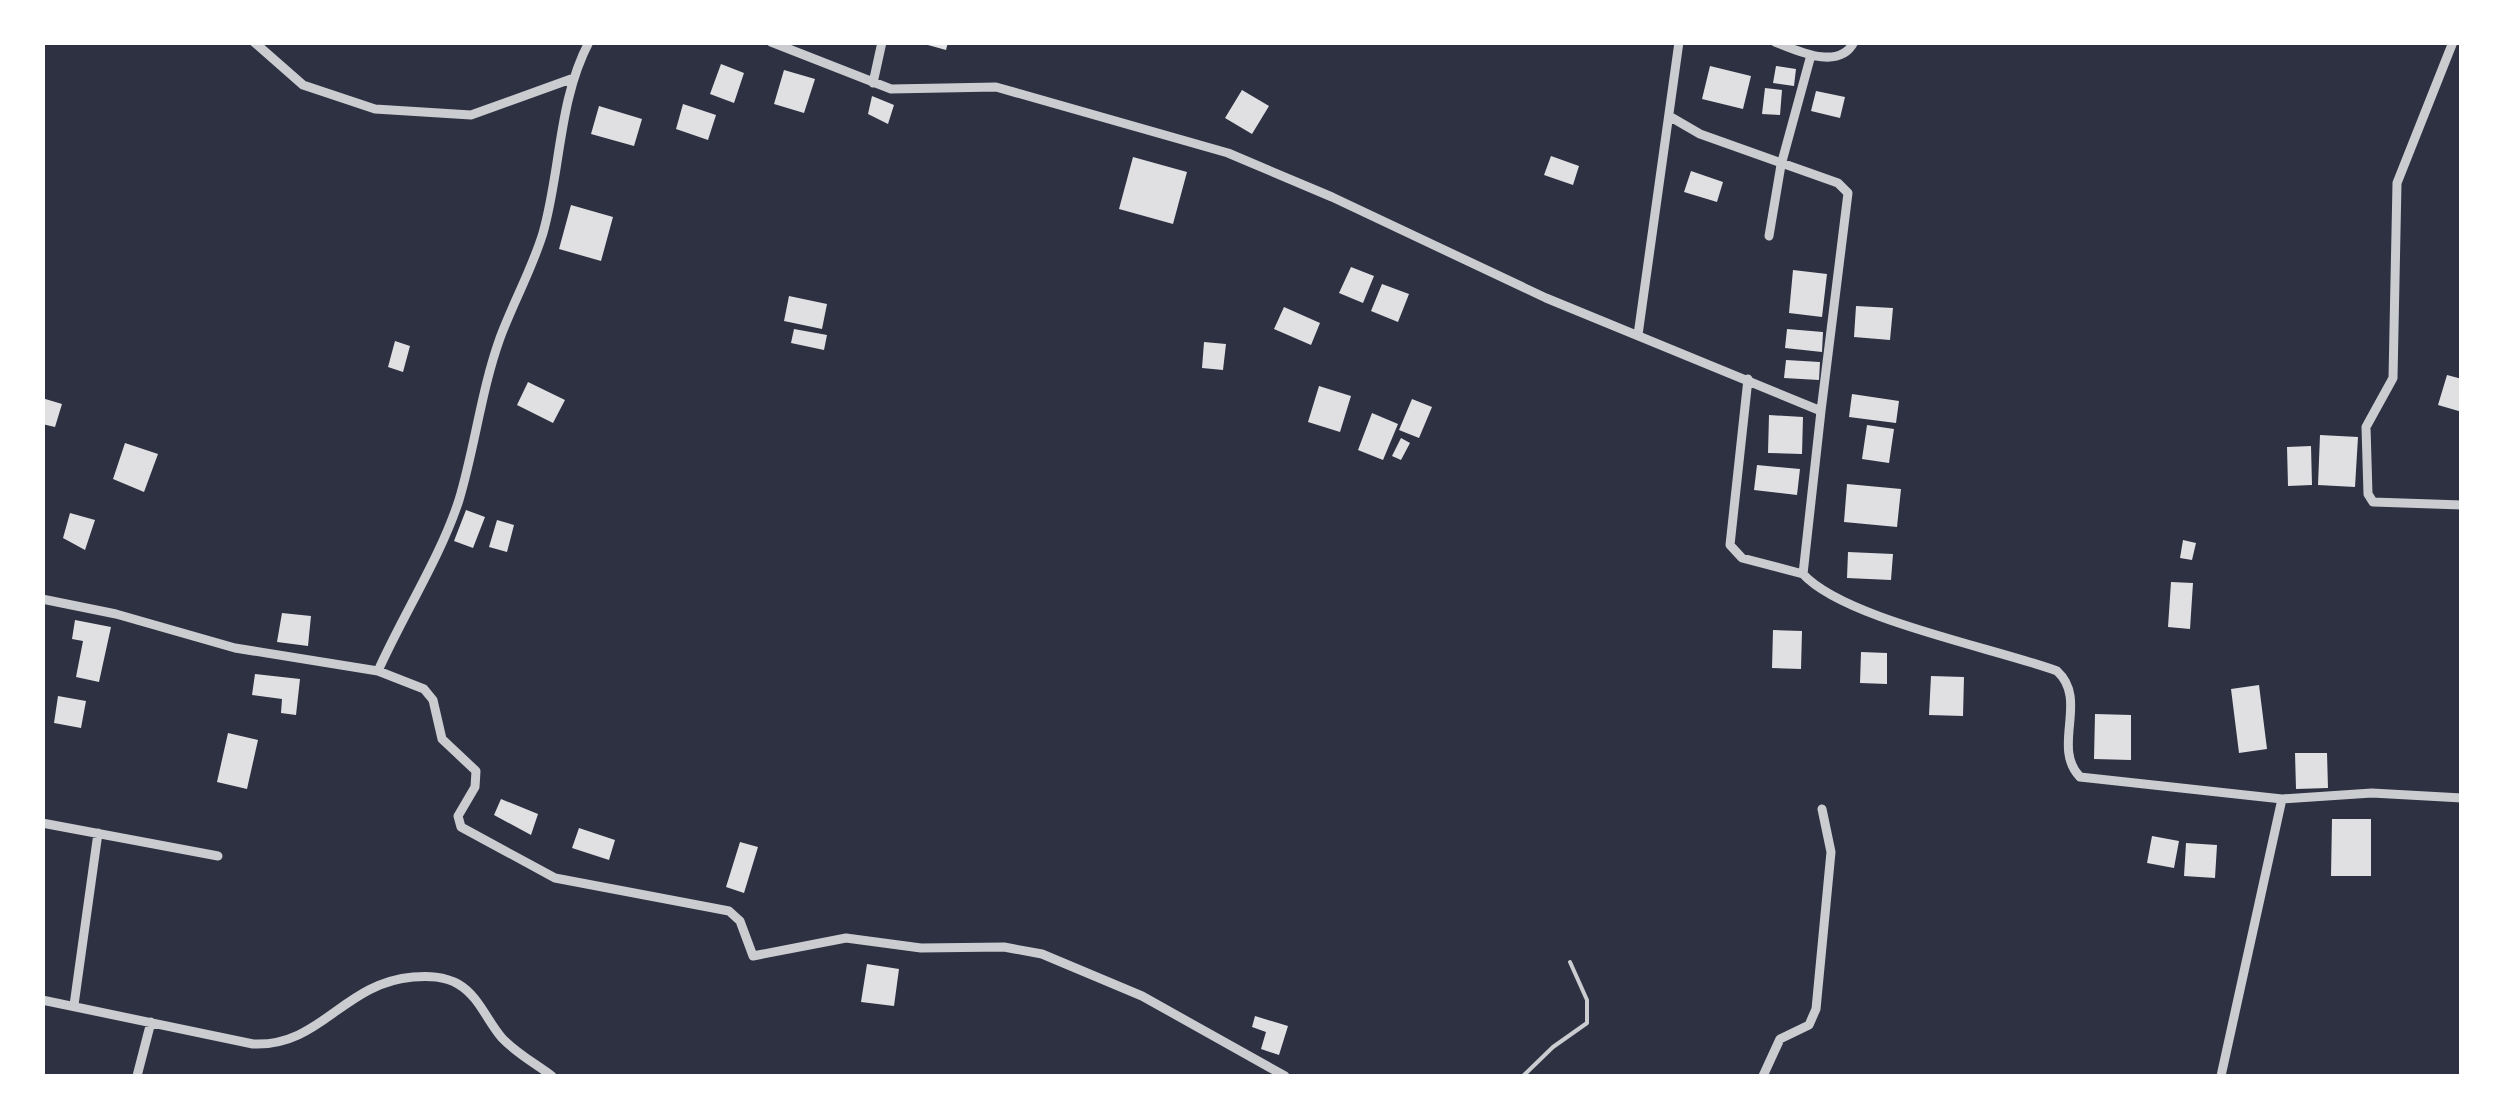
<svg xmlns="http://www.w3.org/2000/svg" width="2504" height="1119" font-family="'Public Sans',sans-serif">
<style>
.building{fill:#e0e0e3}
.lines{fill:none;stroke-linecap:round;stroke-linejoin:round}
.service{stroke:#caccd0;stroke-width:4}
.minor{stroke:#caccd0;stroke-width:9}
</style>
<rect width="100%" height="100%" fill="#2d3142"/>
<path class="building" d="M917 42H948L946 50Z
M721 64 744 73 734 103 710 94Z
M1710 66 1751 76 1743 109 1702 99Z
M1776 66 1796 69 1794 86 1773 83Z
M784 70 815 79 804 113 774 104Z
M1765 88 1782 90 1780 115 1762 114Z
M1242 90 1269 106 1252 134 1225 118Z
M1816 91 1845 97 1840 118 1811 111Z
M872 96 894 105 888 124 868 114Z
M683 104 716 115 708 140 676 129Z
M599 106 642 119 634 146 591 134Z
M1551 156 1579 166 1573 185 1544 175Z
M1133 157 1187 172 1173 224 1119 209Z
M1691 171 1723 182 1717 202 1684 192Z
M571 205 613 217 601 261 559 249Z
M1351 267 1374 276 1363 303 1339 293Z
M1793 270 1827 274 1822 317 1789 313Z
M1382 284 1409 294 1398 322 1371 311Z
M789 296 827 304 822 329 784 321Z
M1856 306 1893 308 1890 340 1854 337Z
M1284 307 1320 323 1311 345 1274 329Z
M794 329 827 335 824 350 791 343Z
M1787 329 1823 332 1822 352 1785 348Z
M395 341 410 346 403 372 388 367Z
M1204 342 1226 344 1223 370 1202 368Z
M1786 360 1820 362 1819 380 1784 378Z
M2447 375 2462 379V412L2438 405Z
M528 382 565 400 553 423 517 405Z
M1319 386 1351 396 1340 432 1308 422Z
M1852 394 1899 401 1896 423 1849 417Z
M42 398 62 404 55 427 42 424Z
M1412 399 1432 407 1419 438 1399 430Z
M1372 413 1398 424 1383 460 1358 450Z
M1769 415 1803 417 1802 454 1768 453Z
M1867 425 1894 429 1889 463 1862 459Z
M2320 435 2358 437 2355 487 2318 485Z
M1401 438 1410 443 1401 460 1392 456Z
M125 443 158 454 144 492 113 479Z
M2311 446 2312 485 2288 486 2287 447Z
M1757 465 1800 469 1797 495 1754 490Z
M1847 484 1901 489 1897 527 1844 522Z
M466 510 485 517 473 548 454 541Z
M70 513 95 520 85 550 63 538Z
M497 520 514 525 507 552 489 547Z
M2183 540 2196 543 2192 560 2180 558Z
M1848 552 1893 554 1891 580 1847 578Z
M2171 582 2193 583 2190 629 2168 627Z
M282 613 311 616 308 646 277 642Z
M75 620 111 627 99 682 76 677 83 641 72 639Z
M1773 630 1802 631 1801 669 1772 668Z
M1861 652 1887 653V684L1860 683Z
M255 674 300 679 296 715 281 713 282 699 252 695Z
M1931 676 1964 677 1963 716 1929 715Z
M2259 685 2267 749 2239 753 2231 689Z
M58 696 86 701 81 728 54 723Z
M2095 714 2131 715V760L2094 759Z
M228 733 258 740 247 789 217 782Z
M2295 753H2327L2328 788 2296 789Z
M501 799 538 814 531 835 494 815Z
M2332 819H2371V876H2331Z
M579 828 615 840 609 860 572 848Z
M2152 836 2179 841 2174 868 2147 863Z
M740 842 758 847 744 893 726 887Z
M2186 843 2217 845 2215 878 2184 876Z
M867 964 899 969 894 1006 861 1002Z
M1255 1016 1288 1026 1279 1055 1261 1049 1266 1032 1252 1027Z"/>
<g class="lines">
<path class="service" d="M1523 1076 1553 1047 1587 1023V1000L1570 962"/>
<path class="minor" d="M254 42 303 85 375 109 471 115 571 79
M771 42 891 89 996 87 1228 153 1332 197 1546 298 1821 411 1803 574C1844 619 1995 648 2057 671 2089 700 2051 747 2080 777L2282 799 2372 793 2462 798
M1775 42C1798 51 1839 71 1854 42
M2453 42 2397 183 2393 378 2366 427 2368 494 2373 502 2462 505
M873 83 882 42
M1669 116 1700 134 1838 183 1848 193 1821 411
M1769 236 1781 165 1811 55
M1638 335 1679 42
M1748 379 1730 545 1742 558 1803 574
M42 599 116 614 235 648 378 671 424 689 433 700 442 739 476 771 475 787 458 816 461 827 555 878 729 911 740 921 753 956 846 938 921 948 1004 947 1042 954 1142 996 1285 1076
M378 671C403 615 441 556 459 500 475 447 481 391 500 338 513 303 532 269 543 233 561 170 558 101 589 42
M42 823 218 856
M42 1000 253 1044C321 1047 343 983 413 977 429 976 444 976 458 984 479 996 487 1021 502 1038 516 1053 536 1064 552 1076
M74 1005 98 833
M137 1076 151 1022
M1763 1076 1780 1039 1809 1025 1816 1009 1831 852 1822 809
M2221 1076 2282 799"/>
</g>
<rect width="2504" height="1119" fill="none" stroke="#ffffff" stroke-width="90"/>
</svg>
